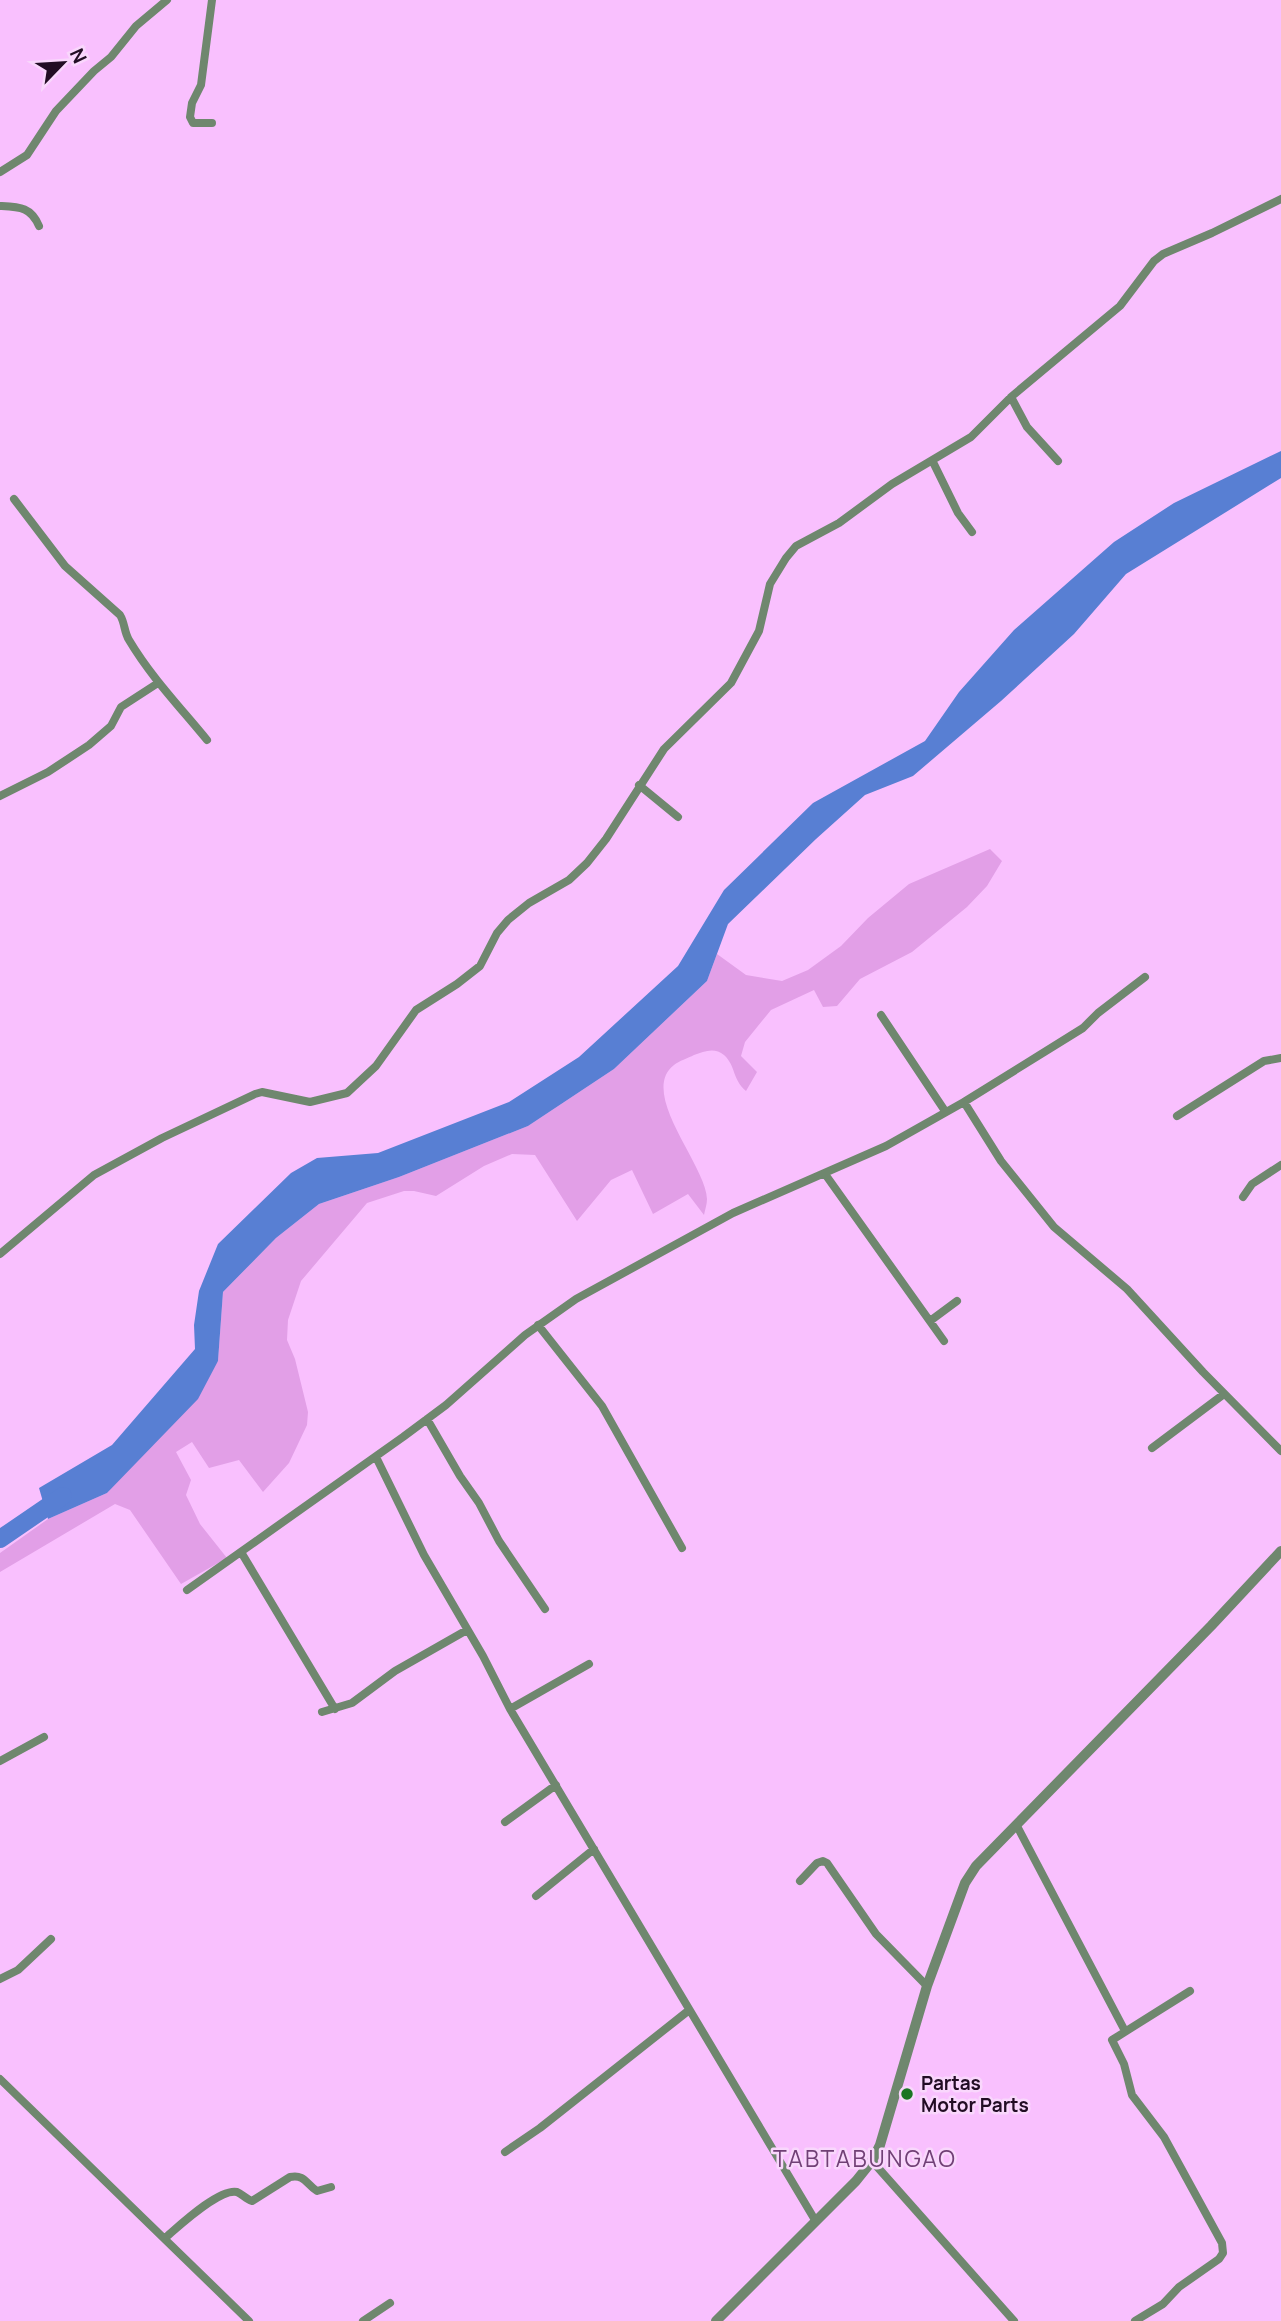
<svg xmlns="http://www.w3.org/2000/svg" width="1281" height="2321" font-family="Manrope,sans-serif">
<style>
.green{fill:#e29fe7}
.water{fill:#587fd3}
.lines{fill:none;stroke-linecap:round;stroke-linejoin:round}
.river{stroke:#587fd3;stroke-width:18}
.minor{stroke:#6f876e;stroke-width:8}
.tertiary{stroke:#6f876e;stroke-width:10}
.poi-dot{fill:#1b7523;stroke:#f9d7fc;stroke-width:2.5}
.labels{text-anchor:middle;stroke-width:5;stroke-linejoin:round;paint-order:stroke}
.poi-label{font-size:19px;font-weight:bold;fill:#220d24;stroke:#f9d7fc;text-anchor:start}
.quarter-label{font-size:23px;letter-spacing:2px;fill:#714076;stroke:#f9d7fc}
</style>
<rect width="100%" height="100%" fill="#f9c0fe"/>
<path class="green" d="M990 849 1002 861 987 886 967 907 912 952 860 979 837 1006 823 1007 814 990 771 1010 745 1042 741 1056 757 1072 746 1091C732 1079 736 1066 724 1055 715 1047 704 1051 694 1055 688 1058 679 1061 674 1065 638 1093 706 1165 707 1199 707 1204 705 1210 704 1215L688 1194 653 1214 632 1170 611 1180 577 1221 535 1155 512 1154 484 1166 436 1196 414 1191H404L367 1203 301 1281 288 1320 287 1340 295 1359 308 1412 307 1425 289 1463 263 1492 239 1460 209 1468 192 1442 176 1452 191 1480 186 1495 200 1524 227 1558 181 1584 130 1510 115 1504 0 1572V1553L48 1519 107 1493 218 1361 223 1292 276 1238 319 1204 399 1177 528 1126 614 1069 707 981 717 954 746 975 782 981 808 970 841 946 868 918 909 884Z"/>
<path class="water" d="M1281 451V478L1126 574 1074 634 1001 701 913 776 865 795 816 839 728 924 707 981 614 1069 528 1126 399 1177 319 1204 276 1238 223 1292 218 1361 198 1399 107 1493 48 1519 39 1488 112 1445 195 1349 194 1325 199 1291 218 1244 291 1173 317 1158 378 1153 509 1102 579 1057 678 966 724 890 813 803 925 741 959 692 1014 630 1114 542 1174 503Z"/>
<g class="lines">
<path class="river" d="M0 1539 63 1496"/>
<path class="minor" d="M212 123H193L190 117 192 103 201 85 212 0
M0 172 27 155 56 111 94 71 111 57 136 26 167 0
M0 206C20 207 31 207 39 226
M1011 397 1027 427 1058 461
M932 460 958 513 972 532
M14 499 65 566 120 615C125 623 124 632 129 640 151 677 180 707 207 740
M639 785 678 817
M0 796 48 772 89 745 111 726 121 707 158 683
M881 1015 945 1111
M964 1102 1001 1161 1054 1227 1127 1289 1203 1372 1281 1451
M1177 1116 1264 1061 1281 1058
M825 1174 944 1341
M1243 1197 1252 1184 1281 1165
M0 1254 94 1175 162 1138 255 1094 262 1092 310 1102 347 1093 376 1066 416 1010 457 984 480 966 497 933 508 920 529 903 569 880 587 863 606 839 664 749 731 683 759 631 770 584 786 558 796 546 839 523 892 484 971 437 1011 397 1120 306 1154 261 1163 254 1212 233 1281 199
M930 1321 957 1301
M538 1325 602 1406 682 1548
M427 1419 460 1476 479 1503 499 1541 545 1609
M1152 1448 1224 1394
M376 1457 424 1555 483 1656 510 1709 815 2220
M241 1552 335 1709
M187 1590 403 1437 446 1405 525 1335 576 1299 733 1213 886 1146 964 1102 1083 1028 1098 1013 1145 977
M510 1709 589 1664
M322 1712 352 1703 395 1671 467 1630
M0 1761 44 1737
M505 1822 556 1785
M1017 1826 1125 2031
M800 1881 817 1863 823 1861 827 1863 876 1934 927 1986
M536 1896 594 1849
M0 1979 18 1970 51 1939
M0 2079 249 2321
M505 2152 540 2128 688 2011
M872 2161 1014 2321
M165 2238C178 2227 219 2188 237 2192 242 2194 246 2199 252 2201L290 2177C305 2174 306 2184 317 2191L331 2187
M363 2321 390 2303
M1135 2321 1163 2304 1179 2287 1219 2259 1223 2253 1222 2243 1164 2137 1132 2095 1124 2064 1112 2040 1190 1991"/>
<path class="tertiary" d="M716 2321 856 2181 872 2161 880 2145 927 1986 965 1883 976 1866 1211 1626 1281 1551"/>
</g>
<circle class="poi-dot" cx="907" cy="2094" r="7"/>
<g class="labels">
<g class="poi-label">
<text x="921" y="2090">Partas<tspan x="921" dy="22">Motor Parts</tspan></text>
</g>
<g class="quarter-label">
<text x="865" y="2167">TABTABUNGAO</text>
</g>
</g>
<g transform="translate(63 63) rotate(65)" stroke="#f9d7fc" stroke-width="5" paint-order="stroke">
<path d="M0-5L12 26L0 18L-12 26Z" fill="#220d24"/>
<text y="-10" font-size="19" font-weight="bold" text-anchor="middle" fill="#220d24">N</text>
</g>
</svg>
